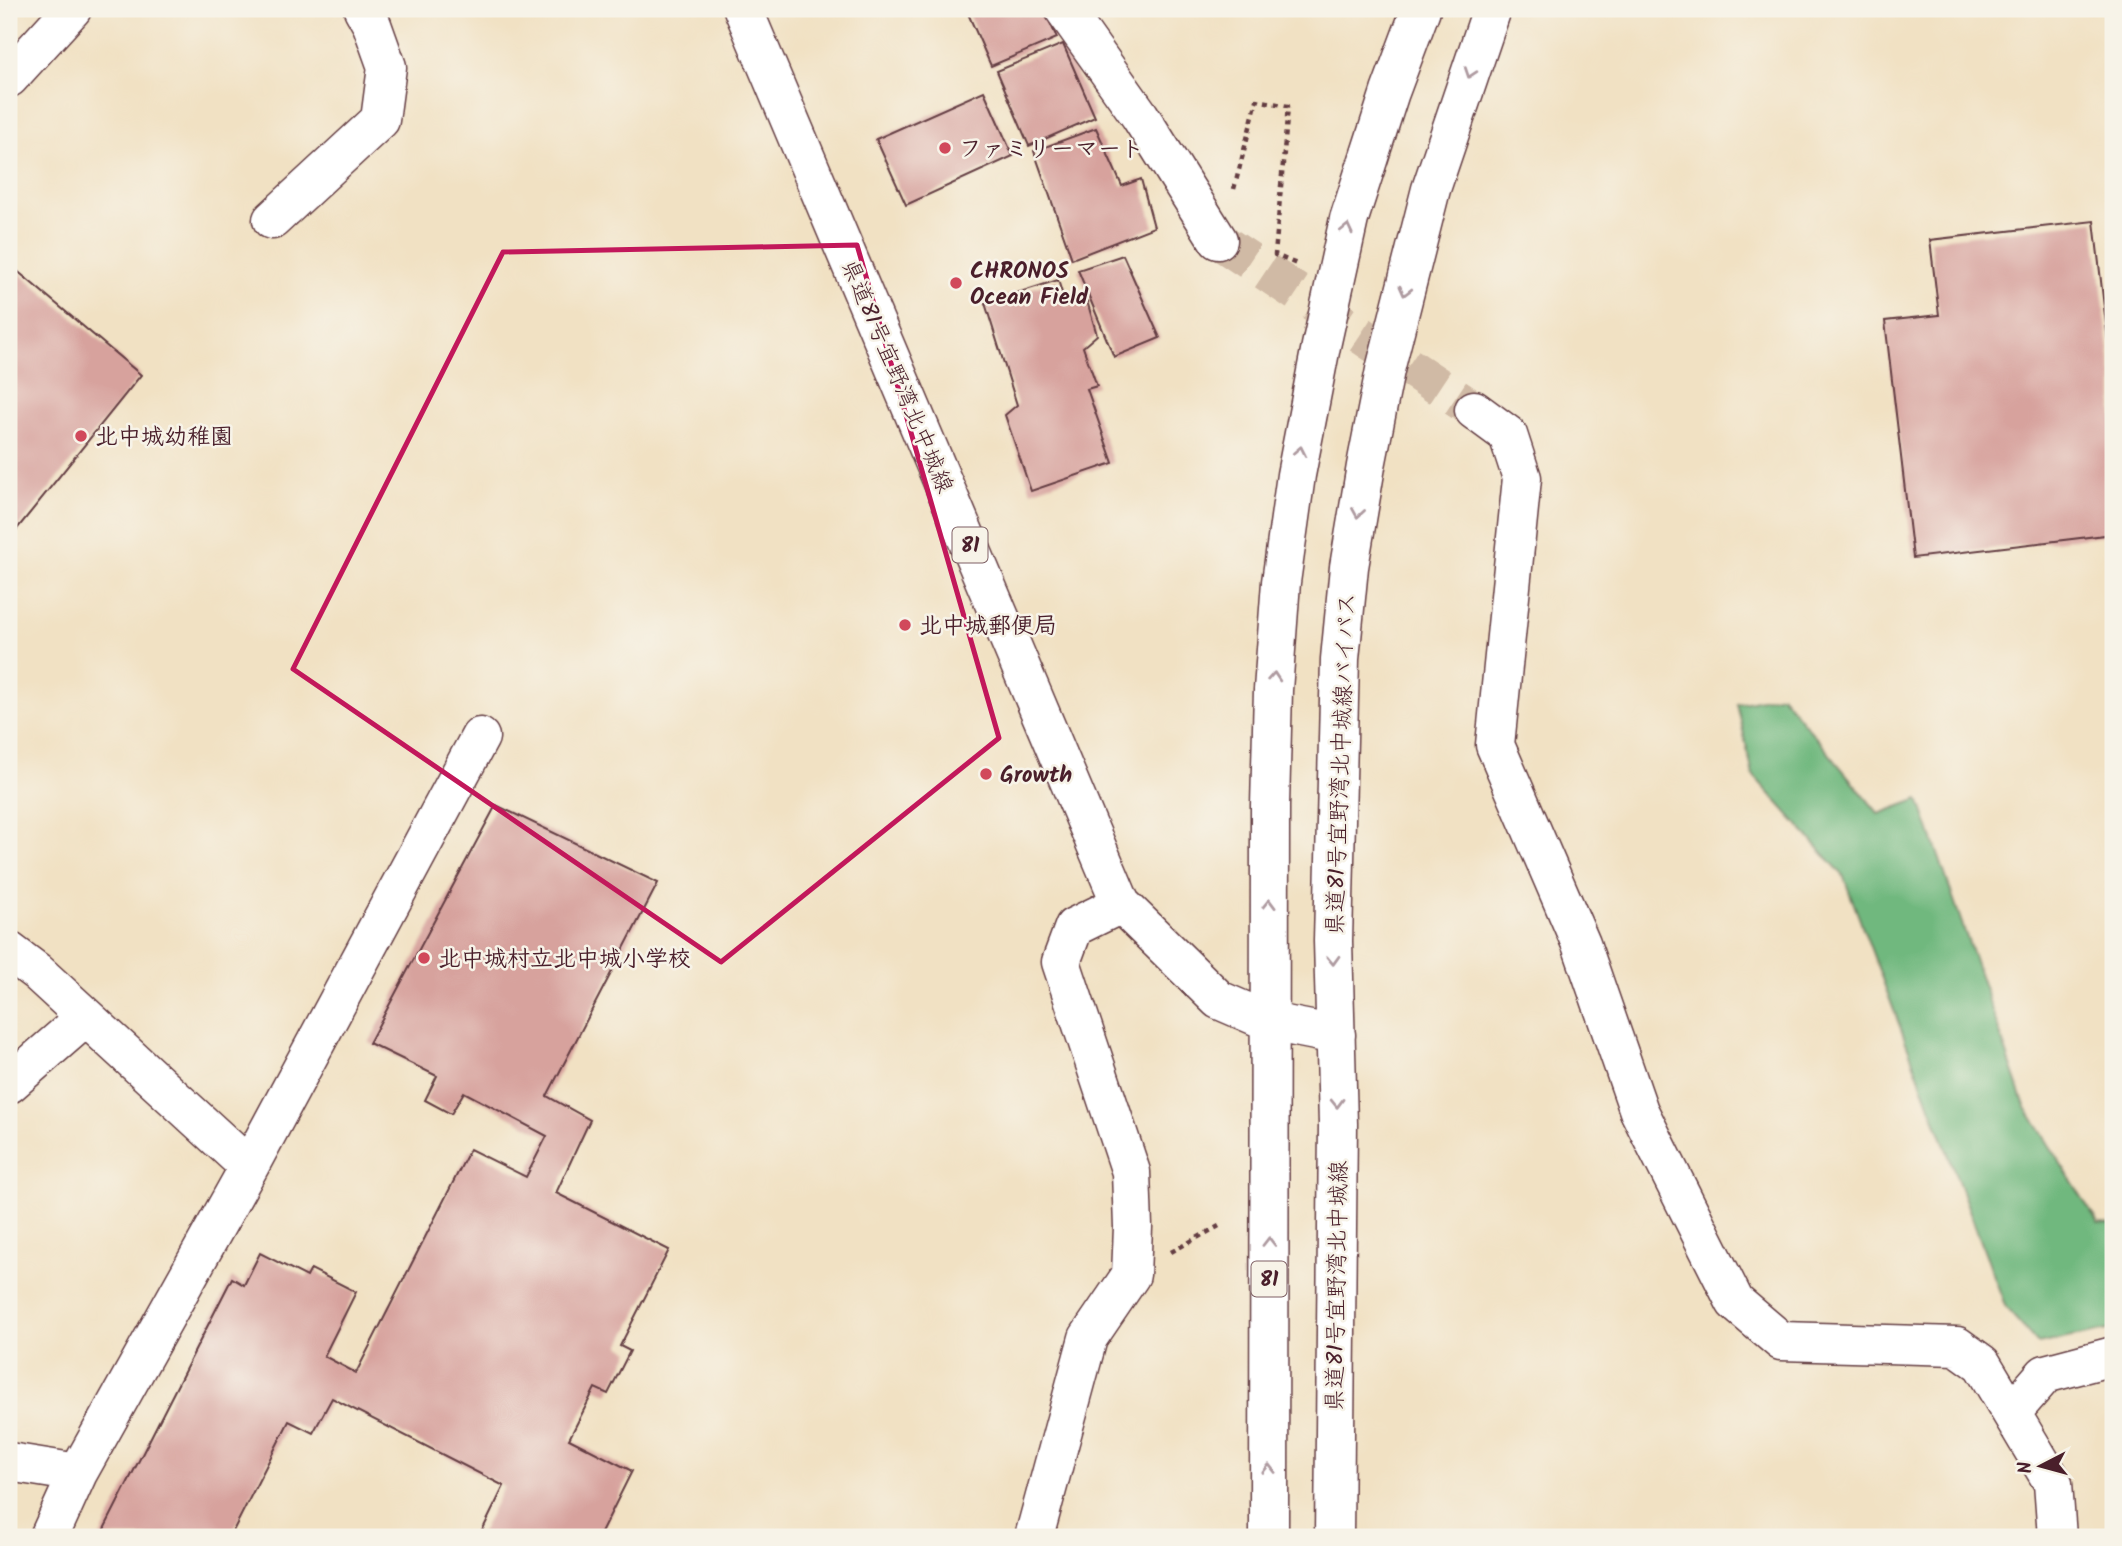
<svg xmlns="http://www.w3.org/2000/svg" width="2122" height="1546" font-family="Kalam,'Klee One',sans-serif">
<style>
.forest{fill:#70b87e;stroke:#5d6c54;stroke-width:2}
.building{fill:#d7a29d}
.lines{fill:none;stroke-linecap:round;stroke-linejoin:round}
.minor-tunnel{stroke:#d0baa5;stroke-width:38;stroke-dasharray:38 19;stroke-linecap:butt}
.minor-casing{stroke:#633c42;stroke-width:41}
.primary-casing{stroke:#633c42;stroke-width:41}
.path{stroke:#633c42;stroke-width:4.5;stroke-dasharray:5 5;stroke-linecap:butt}
.minor{stroke:#fff;stroke-width:38}
.primary{stroke:#fff;stroke-width:38}
.oneway{stroke:#ae9aa0}
.marked{fill:none;stroke:#c2185b;stroke-width:5;stroke-linejoin:round}
.poi-dot{fill:#d1495b;stroke:#f7f3e8;stroke-width:2.5}
.labels{text-anchor:middle;stroke-width:5;stroke-linejoin:round;paint-order:stroke}
.shield{fill:#f7f3e8;stroke:#7e5f64;stroke-width:2}
.shield-label{font-size:21px;font-weight:bold;fill:#4a1f2b}
.poi-label{font-size:23px;font-weight:bold;fill:#4a1f2b;stroke:#f7f3e8;text-anchor:start}
.street-label{font-size:23px;fill:#4a1f2b;stroke:#f7f3e8}
</style>
<rect width="100%" height="100%" fill="#f7f3e8"/>
<filter id="ink" filterUnits="userSpaceOnUse"><feTurbulence type="fractalNoise" baseFrequency=".0143" numOctaves="2"/><feDisplacementMap in="SourceGraphic" scale="14" xChannelSelector="R" yChannelSelector="G"/><feConvolveMatrix kernelMatrix="1 2 1 2 8 2 1 2 1" color-interpolation-filters="sRGB"/></filter>
<filter id="wash" filterUnits="userSpaceOnUse"><feTurbulence type="fractalNoise" baseFrequency=".00686" numOctaves="4" result="noise"/><feDisplacementMap in="SourceGraphic" scale="28" xChannelSelector="R" yChannelSelector="G"/><feGaussianBlur stdDeviation="1.57" result="paint"/><feColorMatrix in="noise" values="0 0 0 0 0 0 0 0 0 0 0 0 0 0 0 0 0 1.4 0 .05"/><feComposite in="paint" operator="in"/></filter>
<g filter="url(#wash)">
<rect width="100%" height="100%" fill="#f1e1c3"/>
<path class="forest" d="M1781 695 1879 814 1919 799 2025 1106 2098 1223 2113 1224V1329L2038 1344 2006 1308 1843 875 1753 775 1737 704Z"/>
<g id="blocks">
<path class="building" d="M966 9H1044L1057 38 991 66Z
M1063 44 1095 117 1029 146 997 71Z
M984 91 1013 156 906 205 876 139Z
M1096 128 1122 186 1141 179 1154 227 1072 259 1034 151Z
M2094 221 2113 384V534L1913 558 1885 321 1939 315 1930 240Z
M1123 255 1160 338 1114 357 1078 270Z
M9 264 141 375 17 529 9 522Z
M1058 280 1066 306 1087 301 1097 335 1083 347 1097 386 1087 389 1113 463 1031 491 1005 415 1017 405 985 303Z
M496 805 658 883 547 1096 590 1120 556 1193 669 1250 620 1346 630 1351 608 1394 595 1388 569 1439 632 1471 599 1537H479L504 1486 332 1398 313 1433 289 1421 230 1537H100L232 1278 244 1285 260 1253 307 1277 311 1269 356 1292 324 1356 356 1373 470 1149 526 1177 547 1136 464 1092 451 1114 425 1100 437 1076 369 1043Z"/>
</g>
</g>
<g filter="url(#ink)">
<use href="#blocks" fill-opacity="0" stroke="#633c42" stroke-width="2"/>
<g class="lines">
<path class="minor-tunnel" d="M1218 240 1474 410"/>
<defs>
<path id="minor" d="M1064 9 1140 116 1218 240
M9 78 72 9
M272 220 380 120 387 67 372 25 363 9
M1474 410 1508 435 1522 478 1495 745 1581 944 1639 1111 1735 1302 1781 1341 1957 1346 1982 1364 2053 1483 2057 1537
M9 951 37 972 249 1167
M9 1084 86 1017
M2012 1412 2045 1374 2113 1356
M9 1462 78 1473
M49 1537 78 1473 249 1167 480 737
M1034 1537 1088 1338 1131 1275 1133 1227 1131 1172 1061 962 1074 927 1121 904"/>
<path id="primary" d="M743 9 1121 904 1219 1000 1270 1022 1336 1035
M1269 1537 1270 806 1273 690 1281 582 1296 475 1321 346 1349 219 1390 92 1421 9
M1334 1537 1338 1124 1333 941 1340 659 1349 567 1366 466 1385 370 1431 189 1492 9"/>
</defs>
<use href="#minor" class="minor-casing"/>
<use href="#primary" class="primary-casing"/>
<path class="path" d="M1234 189 1257 100 1288 106 1275 255 1299 265
M1171 1252 1219 1226"/>
<use href="#minor" class="minor"/>
<use href="#primary" class="primary"/>
</g>
<defs><path id="oneway-chevron" d="M-2-3.5L2.5 0L-2 3.5" fill="none" stroke-width="1.6" stroke-linecap="round" stroke-linejoin="round" transform="scale(1.75)"/></defs>
<g class="oneway">
<use href="#oneway-chevron" transform="translate(1470 73) rotate(109)"/>
<use href="#oneway-chevron" transform="translate(1347 229) rotate(-77)"/>
<use href="#oneway-chevron" transform="translate(1405 291) rotate(104)"/>
<use href="#oneway-chevron" transform="translate(1300 451) rotate(-79)"/>
<use href="#oneway-chevron" transform="translate(1358 513) rotate(99)"/>
<use href="#oneway-chevron" transform="translate(1274 677) rotate(-86)"/>
<use href="#oneway-chevron" transform="translate(1269 904) rotate(-89)"/>
<use href="#oneway-chevron" transform="translate(1333 960) rotate(88)"/>
<use href="#oneway-chevron" transform="translate(1337 1103) rotate(89)"/>
<use href="#oneway-chevron" transform="translate(1269 1242) rotate(-90)"/>
<use href="#oneway-chevron" transform="translate(1269 1469) rotate(-90)"/>
</g>
</g>
<path class="marked" d="M857 245 999 738 721 962 293 669 503 252Z"/>
<g class="poi-dot">
<circle cx="945" cy="148" r="7"/>
<circle cx="956" cy="283" r="7"/>
<circle cx="81" cy="436" r="7"/>
<circle cx="905" cy="625" r="7"/>
<circle cx="986" cy="774" r="7"/>
<circle cx="424" cy="958" r="7"/>
</g>
<g class="labels">
<g class="shield">
<rect x="952.5" y="527.5" width="35" height="35" rx="5"/>
<rect x="1251.5" y="1261.5" width="35" height="35" rx="5"/>
</g>
<g class="shield-label">
<text x="970" y="552">81</text>
<text x="1269" y="1286">81</text>
</g>
<g class="poi-label">
<text x="959" y="156">ファミリーマート</text>
<text x="970" y="278">CHRONOS<tspan x="970" dy="26">Ocean Field</tspan></text>
<text x="95" y="444">北中城幼稚園</text>
<text x="919" y="633">北中城郵便局</text>
<text x="1000" y="782">Growth</text>
<text x="438" y="966">北中城村立北中城小学校</text>
</g>
<g class="street-label">
<text transform="translate(898 376) rotate(67)" y="8">県道81号宜野湾北中城線</text>
<text transform="translate(1340 764) rotate(-88)" y="8">県道81号宜野湾北中城線バイパス</text>
<text transform="translate(1336 1286) rotate(-89)" y="8">県道81号宜野湾北中城線</text>
</g>
</g>
<rect width="2122" height="1546" fill="none" stroke="#f7f3e8" stroke-width="35"/>
<g transform="translate(2041 1466) rotate(264)" stroke="#f7f3e8" stroke-width="5" paint-order="stroke">
<path d="M0-5L12 26L0 18L-12 26Z" fill="#4a1f2b"/>
<text y="-10" font-size="19" font-weight="bold" text-anchor="middle" fill="#4a1f2b">N</text>
</g>
</svg>
